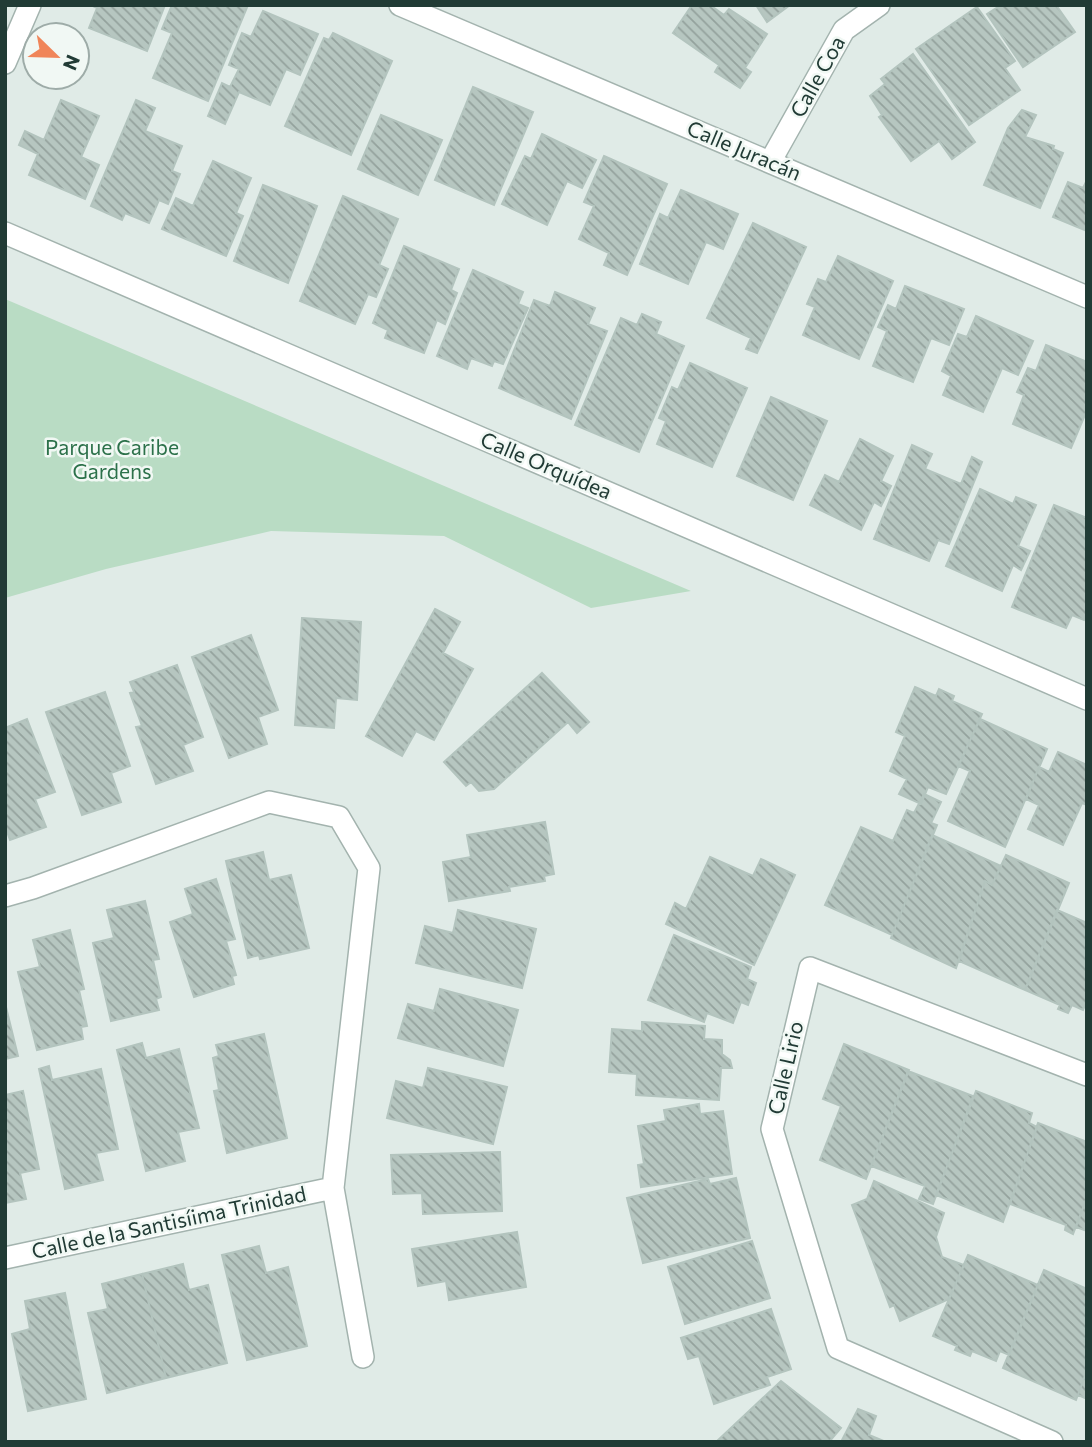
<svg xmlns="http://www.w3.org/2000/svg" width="1092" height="1447" font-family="Commissioner,sans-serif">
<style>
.park{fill:#b9dcc4}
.building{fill:url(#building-back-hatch);stroke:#b3c4be;stroke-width:2}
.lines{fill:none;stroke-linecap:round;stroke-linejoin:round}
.street-casing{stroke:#a3b3ae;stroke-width:24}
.street{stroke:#fff;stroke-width:21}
.labels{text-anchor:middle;stroke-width:5;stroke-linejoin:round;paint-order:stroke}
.street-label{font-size:21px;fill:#213b35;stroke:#f1f8f4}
.park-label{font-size:21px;fill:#2c714a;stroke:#f1f8f4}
</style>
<defs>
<pattern id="building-back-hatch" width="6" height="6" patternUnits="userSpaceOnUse" patternTransform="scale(1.75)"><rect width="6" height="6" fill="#b6c6c0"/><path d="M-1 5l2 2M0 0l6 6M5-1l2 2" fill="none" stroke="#94a29d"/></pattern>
</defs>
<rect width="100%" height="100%" fill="#e0ebe7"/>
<path class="park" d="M5 299 691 591 591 608 444 536 271 531 106 569 5 598Z"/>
<path class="building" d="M91 5H165L147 51 89 28 97 8Z
M172 5H248L208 101 153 78 172 33 162 29Z
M692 5H710L724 15 729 9 767 34 745 68 751 72 740 88 715 72 719 65 673 33Z
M756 5H790L767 22Z
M1001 5H1056L1075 32 1023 67 987 14Z
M977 7 1015 61 1005 68 1020 90 969 125 916 49Z
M263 11 318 34 300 75 286 69 270 105 239 92 225 124 208 116 222 83 230 87 239 69 229 65 242 33 251 37Z
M333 33 392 61 351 155 285 126 324 38 329 40Z
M913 54 975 142 952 159 939 141 911 161 879 117 882 115 870 96 885 84 881 79Z
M473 87 533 112 494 205 435 180Z
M61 100 99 116 81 157 99 165 85 199 29 175 38 154 19 145 25 131 44 140Z
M136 100 155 108 145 131 182 146 172 171 180 174 168 204 159 200 149 223 125 213 122 220 91 206Z
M1022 110 1036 115 1025 137 1054 146 1053 149 1063 153 1040 208 984 185 1008 128Z
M381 115 442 140 418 195 358 169Z
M542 134 596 160 582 188 567 181 547 225 502 204 525 156 531 159Z
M604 156 667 184 627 275 604 265 609 253 579 239 594 206 584 202Z
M213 161 251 178 236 213 243 216 226 256 162 229 176 198 193 206Z
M1087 180V231L1053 217 1068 182 1083 188Z
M263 185 317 206 288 283 234 261Z
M681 190 738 214 723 249 706 242 688 284 640 264 660 214 668 218Z
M343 196 398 219 379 265 388 269 376 297 368 294 355 324 300 301Z
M753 223 806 247 757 353 746 349 751 338 707 318Z
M404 246 459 269 451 290 457 293 445 324 437 320 424 353 385 338 388 330 373 323Z
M838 256 893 281 859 359 803 335 815 307 807 304 818 279 826 282Z
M473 270 523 292 518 304 528 308 503 364 494 361 492 366 471 358 467 369 437 356Z
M905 286 964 309 949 345 931 338 913 382 873 366 887 331 878 327 888 305 896 309Z
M555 292 595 308 588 324 607 331 571 419 499 388 534 300 550 306Z
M642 314 661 322 656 334 684 346 639 452 575 425 621 318 637 325Z
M976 316 1033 341 1018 375 1002 368 983 412 943 395 951 376 942 371 958 334 967 337Z
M1046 345 1087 362V410L1071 448 1013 424 1024 395 1017 392 1028 368 1036 371Z
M690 363 747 388 712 467 657 444 666 421 659 418 672 387 678 390Z
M771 397 827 421 793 500 737 476Z
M860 439 893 456 881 481 891 486 881 506 874 502 861 530 810 505 825 475 839 482Z
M912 445 932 454 925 469 961 484 972 457 982 462 949 544 938 540 929 561 874 539Z
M980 489 1013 504 1016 497 1036 505 1018 546 1030 551 1021 570 1013 565 1002 591 946 566Z
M1054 505 1087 518V612L1084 620 1072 615 1066 628 1012 607Z
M435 609 460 622 443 653 473 669 434 740 416 731 402 756 366 736Z
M302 618 361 622 357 700 336 698 334 728 295 725Z
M251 635 278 710 258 717 267 744 229 758 192 657Z
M177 665 203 737 183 745 193 771 156 784 136 727 142 726 130 693 134 692 130 682Z
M542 673 589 722 577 733 568 722 494 789 479 791 471 782 466 786 444 762Z
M915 687 936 696 939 689 954 696 952 701 982 714 946 794 928 787 921 804 899 794 907 779 890 771 905 736 896 732Z
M105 692 130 766 111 773 121 802 82 815 46 712Z
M27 719 55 792 35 799 46 827 10 840 5 826V728Z
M980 719 1047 749 1005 847 948 821 970 771 958 766Z
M1058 752 1087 765V805L1082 803 1063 845 1028 829 1039 805 1026 799 1039 767 1049 772Z
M924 794 941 802 931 823 937 825 892 935 825 905 861 827 893 841 907 810 914 813Z
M545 822 554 874 544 876 545 881 509 887 510 891 449 901 443 862 471 857 467 835Z
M932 835 1001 866 992 885 985 881 956 968 891 938Z
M263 852 269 880 291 875 309 948 260 959 259 955 248 958 226 861Z
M1006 855 1069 883 1025 990 959 961 985 881 992 885Z
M710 857 753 876 761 859 795 875 754 965 666 924 675 903 686 909Z
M216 879 235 939 226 941 236 975 232 976 234 984 194 997 170 922 193 914 185 889Z
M145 901 159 959 153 960 161 997 156 999 159 1010 111 1021 93 943 114 938 107 910Z
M458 910 536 929 522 988 416 963 425 926 453 933Z
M1057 910 1087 923V1001L1083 1010 1072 1005 1068 1013 1058 1009 1060 1005 1025 990Z
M70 930 84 989 79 990 87 1026 81 1027 83 1039 37 1050 18 972 40 967 33 940Z
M674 935 751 967 747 979 756 983 748 1005 741 1002 733 1023 707 1013 704 1022 648 1000Z
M440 989 518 1010 503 1066 398 1038 408 1004 434 1011Z
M5 1003 18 1056 5 1059Z
M642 1022 705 1026 704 1039 722 1040V1054L730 1060 732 1068H721L719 1100 636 1095 637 1074 609 1072 612 1029 642 1031Z
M264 1034 287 1138 227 1153 214 1091 219 1090 213 1058 219 1056 216 1045Z
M142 1043 146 1058 179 1049 199 1128 178 1132 185 1161 146 1171 117 1050Z
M844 1044 909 1070 866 1179 820 1160 841 1106 823 1099Z
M49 1066 52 1080 101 1069 118 1149 96 1153 103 1180 65 1189 39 1069Z
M428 1068 507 1087 493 1144 387 1118 396 1081 423 1088Z
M908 1071 973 1096 933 1204 919 1199 925 1186 871 1166Z
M23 1091 39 1169 20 1173 26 1199 5 1203V1095Z
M976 1091 1032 1113 1029 1123 1037 1127 1003 1222 936 1195Z
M699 1104 700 1114 723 1111 732 1174 641 1187 638 1165 644 1164 638 1126 666 1121 664 1110Z
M1038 1123 1087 1142V1197L1073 1234 1065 1230 1066 1225 1010 1204Z
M500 1152 502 1211 423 1214 422 1193 393 1194 391 1155Z
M736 1178 750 1238 643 1263 627 1198 708 1179 710 1184Z
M874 1181 944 1213 936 1237 942 1257 964 1265 949 1299 900 1321 894 1305 890 1307 852 1205 867 1199Z
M1087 1197V1231L1076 1227Z
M517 1232 526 1287 449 1300 446 1281 418 1286 412 1249Z
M752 1241 770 1298 685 1324 668 1267Z
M259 1246 266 1273 288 1267 307 1346 247 1360 222 1255Z
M968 1255 1038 1285 1009 1355 1000 1351 996 1361 972 1351 970 1356 955 1350 957 1346 933 1336Z
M183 1264 189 1290 208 1285 227 1363 166 1378 142 1274Z
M1044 1270 1087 1289V1335L1084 1342 1087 1343V1370L1076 1400 1003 1368Z
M142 1274 166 1378 107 1393 88 1313 108 1309 102 1284Z
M65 1293 86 1399 28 1411 12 1334 30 1329 25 1301Z
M771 1309 791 1369 767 1377 770 1385 714 1404 699 1356 688 1359 681 1338Z
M1087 1370V1399L1078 1395Z
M781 1381 841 1428 829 1442H716Z
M858 1409 876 1416 869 1435 886 1442H841Z"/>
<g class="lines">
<defs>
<path id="street" d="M400 5 1087 297
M5 63 30 5
M770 162 844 30 879 5
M5 233 1087 699
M5 896 33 888 269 802 339 817 369 868 333 1188 363 1357
M5 1258 333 1188
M1052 1442 838 1348 772 1129 810 968 1087 1075"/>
</defs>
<use href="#street" class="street-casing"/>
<use href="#street" class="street"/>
</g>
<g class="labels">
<g class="street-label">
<text transform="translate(818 77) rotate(-61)" y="7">Calle Coa</text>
<text transform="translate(744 151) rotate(23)" y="7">Calle Juracán</text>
<text transform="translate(546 466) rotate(23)" y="7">Calle Orquídea</text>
<text transform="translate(786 1068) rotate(-77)" y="7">Calle Lirio</text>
<text transform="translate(169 1223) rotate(-12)" y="7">Calle de la Santisíima Trinidad</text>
</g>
<g class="park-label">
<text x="112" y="455">Parque Caribe<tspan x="112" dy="24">Gardens</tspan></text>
</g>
</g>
<rect width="1092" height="1447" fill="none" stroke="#213b35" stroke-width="14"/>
<g transform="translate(56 56) rotate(113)"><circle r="33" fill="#f1f8f4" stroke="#9eaca8" stroke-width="2"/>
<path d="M0-5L12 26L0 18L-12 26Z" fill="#f08559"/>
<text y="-10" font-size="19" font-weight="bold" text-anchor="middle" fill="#213b35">N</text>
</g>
</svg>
